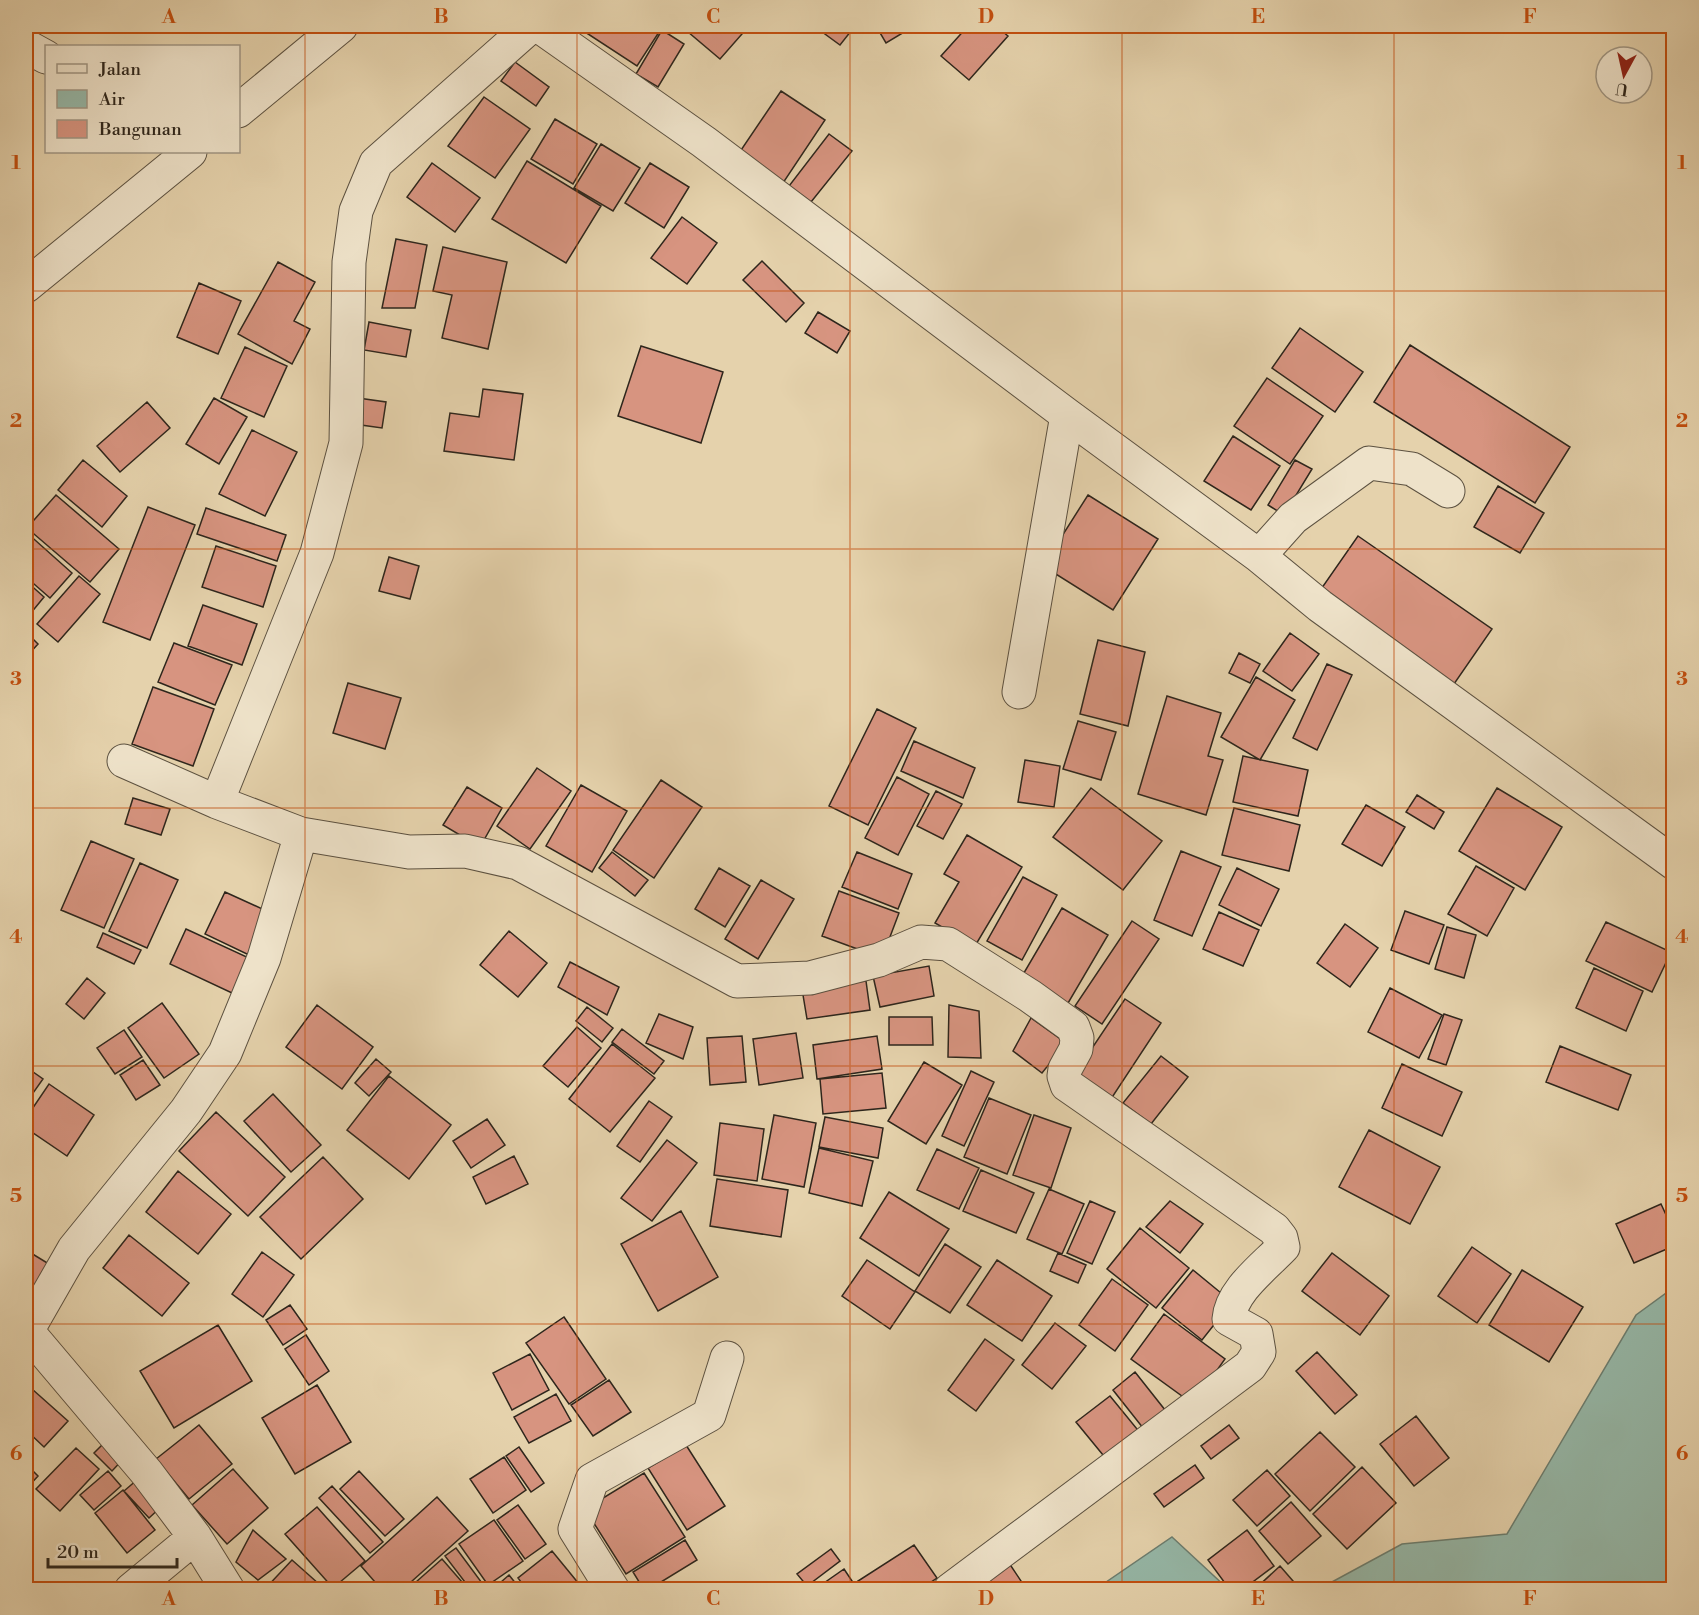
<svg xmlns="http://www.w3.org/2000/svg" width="1699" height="1615" font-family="'Libre Bodoni',serif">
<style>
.water{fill:#96b8a8;stroke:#6c7e70;stroke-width:1.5}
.building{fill:#d79480;stroke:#2e261c;stroke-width:1.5}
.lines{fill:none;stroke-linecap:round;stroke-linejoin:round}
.minor-casing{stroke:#5c5140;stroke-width:35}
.minor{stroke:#eee2c9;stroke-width:33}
.grid{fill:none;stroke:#c34f0f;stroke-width:1.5;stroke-opacity:0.55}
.neatline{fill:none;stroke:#c34f0f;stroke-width:2}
.grid-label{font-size:20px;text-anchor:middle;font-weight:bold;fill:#c34f0f}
</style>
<rect width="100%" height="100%" fill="#e5d2ac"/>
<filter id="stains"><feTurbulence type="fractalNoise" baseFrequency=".00333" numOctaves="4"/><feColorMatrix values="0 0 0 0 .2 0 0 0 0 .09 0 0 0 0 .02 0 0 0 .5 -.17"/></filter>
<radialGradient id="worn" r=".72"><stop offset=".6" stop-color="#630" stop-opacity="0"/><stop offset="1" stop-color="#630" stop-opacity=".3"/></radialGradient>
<path class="water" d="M1673 1288V1589H1319L1402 1544 1507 1534 1636 1315Z
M1172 1537 1228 1589H1096Z"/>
<path class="building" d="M589 26H655L661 29 637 66 585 32Z
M681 26H749L720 59Z
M814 26H855L840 45Z
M876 26H910L911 28 886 43Z
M968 26H996L1008 36 969 80 941 56Z
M662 30 684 44 658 87 636 74Z
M515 62 549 87 536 106 501 81Z
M781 91 825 120 781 186 737 156Z
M484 97 530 129 495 178 448 146Z
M555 119 597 144 573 184 531 159Z
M829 134 852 151 811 202 789 186Z
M601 144 640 168 613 211 574 188Z
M527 161 601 206 566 263 492 219Z
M432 163 480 198 455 232 407 197Z
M650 163 689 187 664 228 625 203Z
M682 217 717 243 687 284 651 258Z
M396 239 427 245 415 308H382Z
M443 247 507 262 488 349 442 338 452 295 433 291Z
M762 261 804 303 786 322 743 280Z
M278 262 315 282 294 321 310 329 292 364 238 334Z
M199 283 241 301 218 354 177 337Z
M818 312 850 331 837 353 805 333Z
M369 322 411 330 406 357 364 350Z
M1300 328 1363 372 1335 412 1272 368Z
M1410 345 1570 447 1535 503 1374 402Z
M641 346 723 372 701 443 618 416Z
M245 347 287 366 264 417 221 398Z
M1267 378 1323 416 1290 464 1234 426Z
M483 389 523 394 514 460 444 451 450 413 479 417Z
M214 398 247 417 219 464 186 444Z
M358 398 386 402 382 428 354 424Z
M147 402 170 428 120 472 97 446Z
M252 430 297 452 265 516 219 494Z
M1233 436 1280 466 1251 510 1204 481Z
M83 460 127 496 102 527 58 490Z
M1295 460 1312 469 1284 515 1268 505Z
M1498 486 1544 513 1520 553 1474 527Z
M56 495 119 549 90 582 27 528Z
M1088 495 1158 539 1113 610 1043 566Z
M148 507 195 525 150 640 103 622Z
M206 508 286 535 277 561 197 534Z
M26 532 72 573 50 598 26 577Z
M1358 536 1492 629 1454 684 1319 592Z
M216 546 276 566 263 607 202 587Z
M389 557 419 566 410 599 379 591Z
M79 576 100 594 58 642 37 624Z
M26 581 44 597 26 619Z
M203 605 257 624 242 665 188 646Z
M26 632 38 644 26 657Z
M1290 633 1319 654 1292 691 1263 671Z
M1098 640 1145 652 1128 726 1080 714Z
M174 643 232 665 215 705 158 682Z
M1239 653 1260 664 1250 683 1229 673Z
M1327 664 1352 675 1317 750 1293 738Z
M1256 677 1295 700 1260 760 1221 737Z
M348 683 401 698 385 749 333 733Z
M153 687 214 709 193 766 132 744Z
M1167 696 1221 713 1208 756 1223 760 1206 815 1138 794Z
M877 709 916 728 868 825 829 806Z
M1078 721 1116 732 1101 780 1063 769Z
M914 741 975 768 963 798 901 771Z
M1243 756 1308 770 1298 816 1233 802Z
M1025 760 1060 766 1054 807 1018 802Z
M537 768 571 791 530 849 497 826Z
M897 777 929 794 898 855 865 838Z
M661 780 702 807 654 878 613 850Z
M581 785 627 811 592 872 546 846Z
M467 787 502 808 480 847 443 825Z
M1091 788 1162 841 1123 890 1053 837Z
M1497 788 1562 827 1525 890 1459 851Z
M936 791 962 804 943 839 917 826Z
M1417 795 1444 812 1434 829 1406 812Z
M133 798 170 809 161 835 125 824Z
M1366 805 1405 827 1382 866 1342 844Z
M1234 808 1300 825 1289 871 1222 855Z
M967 835 1022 867 975 946 935 923 959 882 944 874Z
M91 841 134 859 104 928 61 910Z
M1181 851 1221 867 1192 936 1154 920Z
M612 852 648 880 635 896 599 868Z
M857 852 912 874 898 909 842 887Z
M140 863 178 880 147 948 109 931Z
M1476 866 1514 888 1487 936 1448 914Z
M719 868 750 886 725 927 695 909Z
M1237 868 1279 889 1261 926 1219 905Z
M1023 877 1057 895 1022 960 987 941Z
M761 880 794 899 758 959 725 939Z
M839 891 899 913 882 958 822 936Z
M225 892 269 912 249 955 205 934Z
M1062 908 1108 935 1064 1010 1018 983Z
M1405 911 1444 925 1429 964 1391 950Z
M1219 912 1259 930 1243 966 1203 949Z
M1132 921 1159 939 1102 1024 1075 1006Z
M1606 922 1671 952 1652 992 1586 961Z
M1345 924 1378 948 1350 987 1317 963Z
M1447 927 1476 935 1464 978 1435 969Z
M186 929 249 958 232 993 170 964Z
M509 931 547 963 518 997 480 965Z
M103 933 141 950 134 964 97 947Z
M570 962 619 987 607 1015 558 987Z
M929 966 934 996 880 1007 873 976Z
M1594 968 1643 991 1626 1031 1576 1008Z
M87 978 105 993 84 1019 66 1004Z
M866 981 870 1010 807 1019 802 989Z
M1390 988 1442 1015 1419 1058 1368 1032Z
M1125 999 1161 1023 1109 1102 1072 1078Z
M162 1003 199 1054 164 1078 128 1028Z
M317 1005 373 1047 342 1089 286 1047Z
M949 1005 979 1011 981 1058 948 1057Z
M587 1007 613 1028 602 1042 576 1021Z
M659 1014 693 1027 683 1059 646 1043Z
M1444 1014 1462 1020 1446 1065 1428 1059Z
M889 1017H932L933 1045H889Z
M1031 1018 1066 1043 1042 1073 1013 1051Z
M577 1027 601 1048 568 1087 543 1066Z
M622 1029 664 1061 654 1074 612 1042Z
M124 1030 142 1057 115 1074 97 1048Z
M796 1033 803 1078 759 1085 753 1039Z
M742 1036 746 1082 710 1085 707 1038Z
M877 1036 882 1069 817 1079 813 1045Z
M612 1044 655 1078 610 1132 569 1099Z
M1560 1046 1631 1075 1618 1110 1546 1082Z
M1161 1056 1188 1077 1151 1124 1123 1103Z
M376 1059 391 1072 369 1096 355 1083Z
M143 1060 160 1085 136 1100 120 1075Z
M924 1062 962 1085 926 1144 888 1121Z
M1402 1064 1462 1092 1442 1136 1382 1108Z
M26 1067 43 1079 26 1103Z
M971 1071 994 1082 964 1146 942 1136Z
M882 1073 886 1108 823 1114 820 1079Z
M389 1076 451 1125 409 1179 347 1130Z
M49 1084 94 1115 67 1156 26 1128V1118Z
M273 1094 321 1145 291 1172 244 1121Z
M989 1098 1031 1115 1007 1174 964 1157Z
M649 1101 672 1117 640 1162 617 1146Z
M216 1112 285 1177 248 1216 179 1151Z
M774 1115 816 1123 804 1187 762 1179Z
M1034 1115 1071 1128 1051 1188 1013 1175Z
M825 1117 883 1128 878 1158 819 1147Z
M487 1119 505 1145 471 1168 453 1141Z
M720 1123 764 1129 757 1181 714 1175Z
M1369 1130 1440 1167 1410 1224 1339 1187Z
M667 1140 697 1163 652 1221 621 1198Z
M819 1148 873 1161 862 1206 809 1193Z
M937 1149 979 1168 959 1209 917 1190Z
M514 1156 528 1184 486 1204 473 1177Z
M323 1157 363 1199 301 1259 260 1217Z
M981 1170 1034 1193 1016 1233 963 1211Z
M178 1171 231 1214 198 1254 146 1212Z
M717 1179 788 1190 781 1237 710 1226Z
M26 1187 33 1191 26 1204Z
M1049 1189 1084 1204 1062 1254 1027 1239Z
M889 1192 949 1229 919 1276 860 1238Z
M1090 1201 1115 1212 1092 1264 1067 1253Z
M1170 1201 1203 1224 1180 1253 1146 1227Z
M1674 1203V1216L1668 1205Z
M1661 1204 1674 1232V1246L1634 1263 1616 1224Z
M681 1211 718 1277 658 1311 621 1244Z
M1140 1228 1189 1268 1156 1308 1107 1269Z
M129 1235 189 1283 162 1316 103 1268Z
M945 1244 981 1267 950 1313 915 1291Z
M1472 1247 1511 1274 1477 1323 1438 1296Z
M26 1250 49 1264 34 1287 26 1282Z
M262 1252 294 1275 263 1317 232 1294Z
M1058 1253 1086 1265 1078 1283 1050 1271Z
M1332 1253 1389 1296 1360 1335 1302 1291Z
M867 1260 915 1292 890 1329 842 1296Z
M997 1260 1052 1296 1022 1341 967 1305Z
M1193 1270 1232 1302 1202 1340 1162 1308Z
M1522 1270 1583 1307 1549 1362 1489 1325Z
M1112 1279 1148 1305 1115 1351 1079 1325Z
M26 1286 37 1292 26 1313Z
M290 1305 307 1329 283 1345 266 1320Z
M1164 1314 1225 1359 1193 1404 1131 1359Z
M564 1317 606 1379 569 1404 526 1343Z
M1055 1323 1086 1346 1052 1389 1022 1365Z
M218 1325 252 1381 174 1428 140 1371Z
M306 1335 329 1371 309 1385 285 1349Z
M985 1339 1014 1360 976 1411 948 1390Z
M1317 1352 1357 1395 1335 1414 1296 1371Z
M530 1354 549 1390 512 1410 493 1373Z
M1135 1372 1169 1415 1147 1433 1113 1390Z
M609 1380 631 1412 593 1436 571 1405Z
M317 1385 351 1442 295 1474 262 1418Z
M32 1389 68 1421 44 1447 26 1430V1396Z
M556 1394 571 1421 529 1443 514 1417Z
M1110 1396 1146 1440 1112 1466 1076 1422Z
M1416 1416 1449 1458 1414 1486 1380 1444Z
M199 1425 232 1464 189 1499 156 1459Z
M1229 1425 1239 1438 1211 1459 1201 1446Z
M1320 1432 1355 1467 1310 1511 1275 1474Z
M109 1438 127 1455 112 1471 94 1453Z
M686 1445 725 1506 687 1530 648 1468Z
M519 1447 544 1483 531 1492 506 1456Z
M76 1448 99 1469 60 1511 36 1489Z
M504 1457 526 1490 493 1513 470 1479Z
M26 1464 38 1476 26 1489Z
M1195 1465 1204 1478 1164 1507 1154 1494Z
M1362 1467 1396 1503 1347 1549 1313 1514Z
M233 1469 268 1508 227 1544 192 1505Z
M1267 1470 1290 1496 1257 1526 1233 1500Z
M108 1471 121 1486 94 1510 80 1495Z
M359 1471 404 1519 385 1536 340 1489Z
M644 1473 685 1537 626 1574 585 1509Z
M138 1479 162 1506 149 1518 124 1491Z
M332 1486 383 1542 370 1553 319 1498Z
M123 1490 155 1530 127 1553 95 1513Z
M437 1497 468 1531 402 1590H382L361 1566Z
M1291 1502 1321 1536 1288 1564 1259 1531Z
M518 1505 546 1544 525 1559 497 1520Z
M317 1507 365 1561 333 1588 285 1534Z
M494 1520 523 1561 488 1585 459 1544Z
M253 1530 286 1559 258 1580 236 1562Z
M1247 1530 1274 1566 1242 1590H1230L1208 1560Z
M685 1540 697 1560 648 1590H644L633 1572Z
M914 1545 937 1578 919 1590H864L858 1581Z
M456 1548 482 1583 473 1590H471L445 1556Z
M831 1549 840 1561 807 1586 797 1574Z
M552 1551 584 1590H527L518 1578Z
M442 1559 469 1590H407Z
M292 1560 319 1584 314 1590H264Z
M1009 1563 1027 1590H969Z
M1280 1566 1293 1581 1284 1590H1254Z
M844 1569 858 1590H814Z
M509 1575 521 1590H492Z"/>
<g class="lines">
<defs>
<path id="minor" d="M539 26 704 142 1067 415 1259 556 1320 606 1674 863
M26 46 46 57
M238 111 341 26
M26 286 190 152
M1259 556 1293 518 1369 463 1412 469 1448 491
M1019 692 1067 415
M124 761 217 802
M301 834 409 852 465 851 518 863 737 981 810 978 879 960 921 942 948 944 1030 996 1073 1027 1077 1038 1076 1049 1065 1069 1064 1076 1067 1085 1274 1229 1281 1238 1283 1247C1264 1267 1231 1291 1229 1319L1256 1334 1259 1352 1250 1366 950 1590
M195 1537 228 1590
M131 1590 195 1537 147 1473 27 1331 74 1249 186 1111 225 1053 264 958 301 834 217 802 317 553 346 443 349 262 356 211 376 163 531 26
M613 1590 575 1529 592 1480 709 1415 727 1358"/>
</defs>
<use href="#minor" class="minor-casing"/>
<use href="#minor" class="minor"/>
</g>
<path class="grid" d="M305 26V1590M577 26V1590M850 26V1590M1122 26V1590M1394 26V1590M26 291H1674M26 549H1674M26 808H1674M26 1066H1674M26 1324H1674"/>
<rect width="1699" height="1615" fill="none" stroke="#e5d2ac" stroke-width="66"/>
<rect x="45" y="45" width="195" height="108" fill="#eee2c9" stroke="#a19784" stroke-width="1.5"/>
<rect x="57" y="64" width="30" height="9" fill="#eee2c9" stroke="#a19784" stroke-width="1.5"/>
<text x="99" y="75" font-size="18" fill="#2e261c">Jalan</text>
<rect x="57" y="90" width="30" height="18" fill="#96b8a8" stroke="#a19784" stroke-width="1.5"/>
<text x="99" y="105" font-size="18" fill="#2e261c">Air</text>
<rect x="57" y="120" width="30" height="18" fill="#d79480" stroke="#a19784" stroke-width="1.5"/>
<text x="99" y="135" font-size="18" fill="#2e261c">Bangunan</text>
<g transform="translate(1624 75) rotate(188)"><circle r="28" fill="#eee2c9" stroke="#a19784" stroke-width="1.5"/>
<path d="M0-4.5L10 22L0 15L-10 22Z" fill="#8f2418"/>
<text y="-9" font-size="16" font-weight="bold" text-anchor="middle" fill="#2e261c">U</text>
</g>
<path d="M48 1558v9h129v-9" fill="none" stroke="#2e261c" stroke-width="3"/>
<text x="57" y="1558" font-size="18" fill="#2e261c" stroke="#eee2c9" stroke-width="4.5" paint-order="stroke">20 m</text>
<rect x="33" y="33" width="1633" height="1549" class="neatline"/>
<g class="grid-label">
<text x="169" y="23">A</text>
<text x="441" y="23">B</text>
<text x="713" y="23">C</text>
<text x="986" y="23">D</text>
<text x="1258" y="23">E</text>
<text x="1530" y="23">F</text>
<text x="16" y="169">1</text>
<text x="1682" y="169">1</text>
<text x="16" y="427">2</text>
<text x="1682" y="427">2</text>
<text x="16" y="685">3</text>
<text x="1682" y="685">3</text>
<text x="16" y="943">4</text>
<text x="1682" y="943">4</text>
<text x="16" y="1202">5</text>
<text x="1682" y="1202">5</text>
<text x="16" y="1460">6</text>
<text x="1682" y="1460">6</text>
<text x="169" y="1605">A</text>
<text x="441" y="1605">B</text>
<text x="713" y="1605">C</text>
<text x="986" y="1605">D</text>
<text x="1258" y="1605">E</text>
<text x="1530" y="1605">F</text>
</g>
<rect width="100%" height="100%" filter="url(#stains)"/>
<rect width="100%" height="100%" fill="url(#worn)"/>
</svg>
